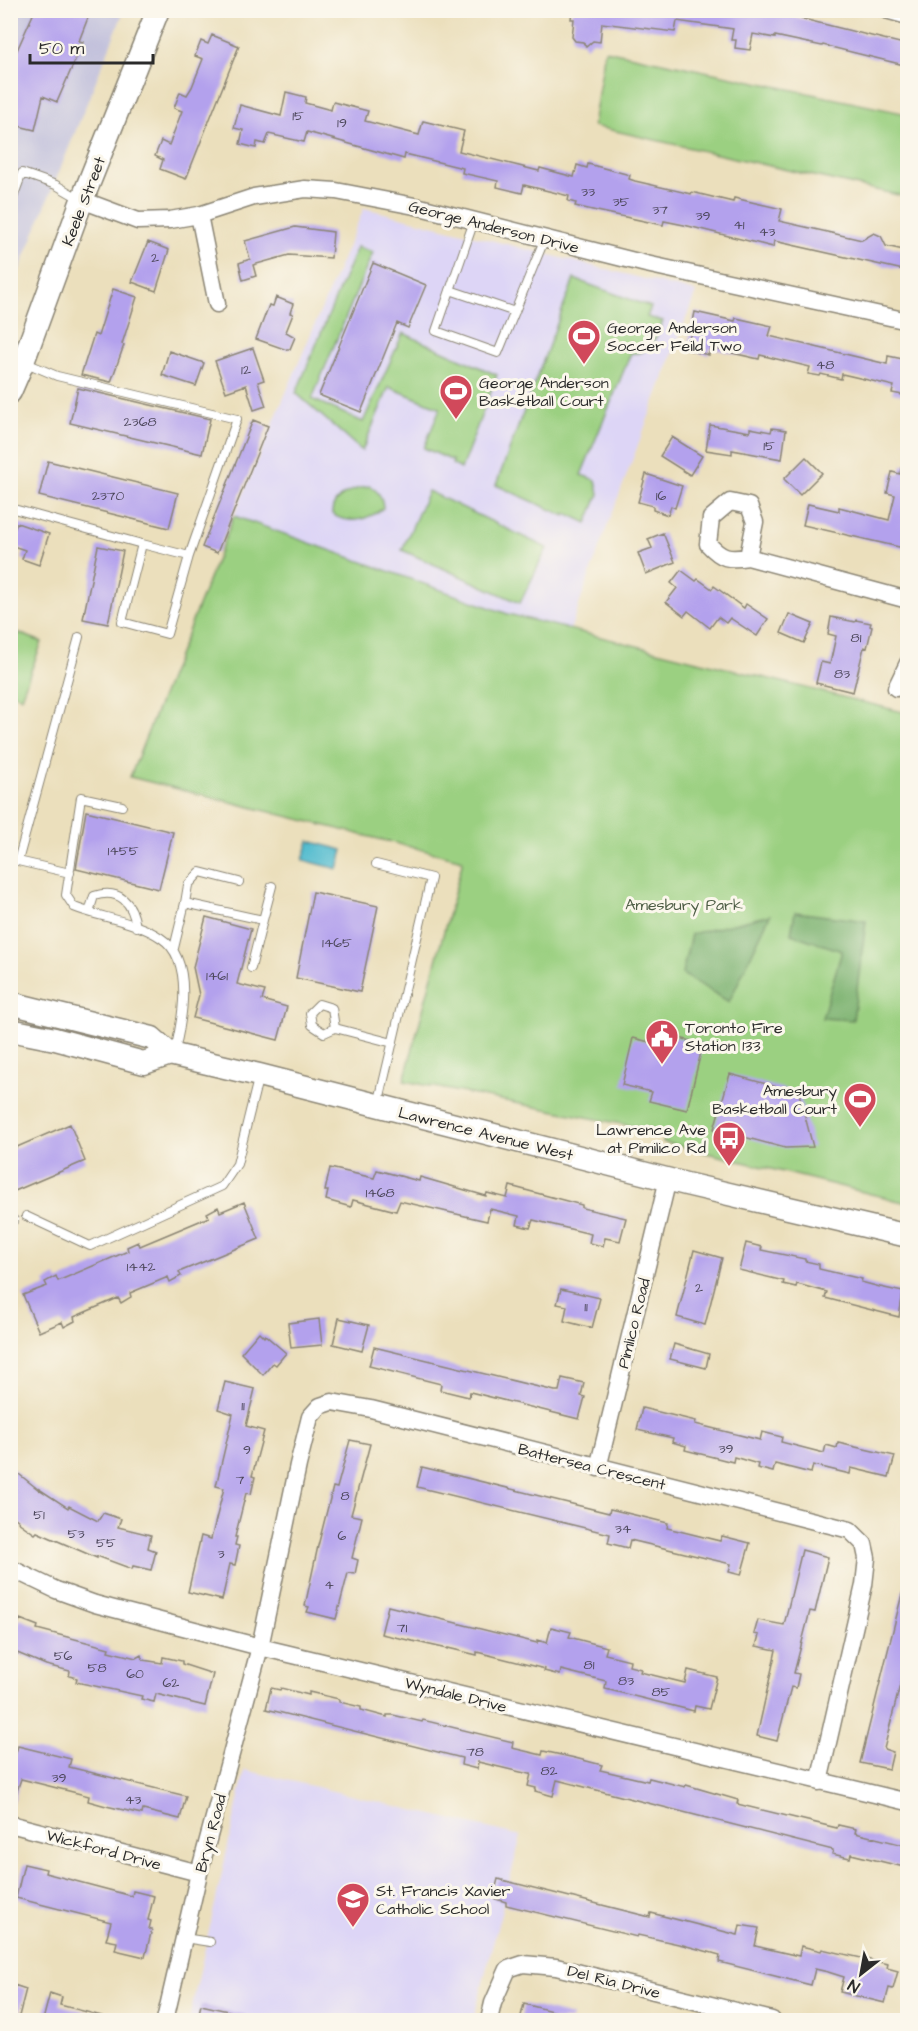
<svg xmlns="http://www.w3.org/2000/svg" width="918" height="2031" font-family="'Architects Daughter',sans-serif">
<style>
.built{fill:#ddd5f6}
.industrial{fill:#c2c1dc}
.green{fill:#9bd081;stroke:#637e56;stroke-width:1.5}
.forest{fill:#7cb26f;stroke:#546e4d;stroke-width:1.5}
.water{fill:#52bccf;stroke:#3e747d;stroke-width:1.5}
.building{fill:#b3a1ed}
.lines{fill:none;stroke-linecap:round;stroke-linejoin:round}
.service-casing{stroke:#8b8574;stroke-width:10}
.minor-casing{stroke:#8b8574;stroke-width:19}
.secondary-casing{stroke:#8b8574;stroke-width:25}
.service{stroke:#fff;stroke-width:8}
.minor{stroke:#fff;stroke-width:16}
.secondary{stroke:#fff;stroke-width:22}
.labels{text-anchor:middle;stroke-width:6;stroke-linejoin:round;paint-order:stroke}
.number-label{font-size:14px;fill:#4d485c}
.street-label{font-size:16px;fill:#2b2b2b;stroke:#fbf7ec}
.poi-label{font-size:16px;fill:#2b2b2b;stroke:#fbf7ec;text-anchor:start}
.park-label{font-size:16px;fill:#4d5d45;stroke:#fbf7ec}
</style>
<rect width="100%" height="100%" fill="#fbf7ec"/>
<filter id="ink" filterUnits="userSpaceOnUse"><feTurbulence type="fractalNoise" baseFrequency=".0167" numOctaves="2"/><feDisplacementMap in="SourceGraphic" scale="12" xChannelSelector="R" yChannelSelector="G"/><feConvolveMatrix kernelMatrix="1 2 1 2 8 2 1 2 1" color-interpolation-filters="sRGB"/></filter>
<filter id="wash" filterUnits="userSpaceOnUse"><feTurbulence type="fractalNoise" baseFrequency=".008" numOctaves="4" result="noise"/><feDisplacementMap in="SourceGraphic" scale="24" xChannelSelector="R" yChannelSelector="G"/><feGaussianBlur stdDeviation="1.35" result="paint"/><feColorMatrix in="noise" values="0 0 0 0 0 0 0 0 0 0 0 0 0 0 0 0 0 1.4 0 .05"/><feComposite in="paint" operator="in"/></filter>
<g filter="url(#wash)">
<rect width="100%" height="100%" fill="#ebdfbc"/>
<path class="built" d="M364 208 696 292 602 540 570 630 508 614 234 516Z
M245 1770 521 1836 473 2020H189Z"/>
<path class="industrial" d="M11 11H124L11 291Z"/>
<path class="green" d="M605 50 907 114V197L593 126Z
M357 247 373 252 312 399 363 422 403 333 497 375 461 469 452 464 453 461 424 448 440 408 389 387 362 451 296 393Z
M574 279 651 307 647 317 663 321C656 336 652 355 631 353L581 475 596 480 599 494 587 523 566 513 565 516 496 485Z
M370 486C379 492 382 497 383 508 369 520 348 525 332 514 331 496 355 488 370 486Z
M428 491 547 548 520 603 402 550Z
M234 516 508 614 907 713V1203L663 1142 667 1133 404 1081 463 860 130 777Z
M16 632 42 642 21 697 11 692V648Z"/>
<path class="forest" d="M795 912 866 921 853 1020 822 1018 842 951 791 934Z
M770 915 729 1002 682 974 691 934Z"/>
<path class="water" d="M309 841 343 850 338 869 303 860Z"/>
<g id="blocks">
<path class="building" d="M35 10H91L79 41 83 42 57 102 43 96 35 130 10 124V66Z
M572 10H759L771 13V11L908 45V66L823 45 822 46 775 36V38L753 34 750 50 735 48 736 40H731L733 29 677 21 675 32 602 23 600 42 593 41 586 47 583 42 575 41 572 37 574 19H571Z
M212 35 239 46 186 179 160 169 163 160 155 156 161 141 169 145 182 111 174 108 180 92 187 95 192 87 203 59 195 56 201 41 208 44Z
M286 92 306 97 305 103 331 110 333 102 368 111 365 121 419 135 423 121 464 131 459 151 539 171 540 168 574 177 577 165 587 168 588 164 630 175 629 179 635 181 691 194 692 192 733 202 734 198 782 209 779 221 862 240 874 233 881 236 886 246 908 251V271L774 241 773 247 684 225 664 221 663 225 597 211 575 206 576 203 568 201 569 196 524 185 522 193 497 187 498 181 462 173 463 168 405 154 404 159 307 132 304 142 269 134 265 144 257 142 256 148 240 144 243 130 234 128 240 105 281 116Z
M295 227 333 232 331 258 289 255 253 265 256 276 243 280 239 263 250 259 245 241Z
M148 242 169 250 156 291 132 282Z
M373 263 426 285 408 328 397 323 361 412 319 395Z
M113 289 137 297 122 344 124 345 111 382 81 375 94 334 98 336Z
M276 297 293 304 290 313 293 314 286 332 295 337 290 349H287V350L256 339 269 305 273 306Z
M695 312 735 321 736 318 772 326 769 336 887 364 888 356 908 360V396L892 393 894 386 842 374 841 379 821 374 820 376 808 374 810 367 760 355 759 359 710 348 709 355 687 350Z
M253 348 264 380 258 382 266 406 254 410 246 385 226 392 215 361Z
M169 351 204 363 196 386 162 375Z
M78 388 210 419 202 454 70 423Z
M253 420 268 426 217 553 202 547Z
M710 425 750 432V428L771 432 772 428 786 430 782 459 732 450V454L706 450Z
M672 437 702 456 690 475 660 456Z
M806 457 822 473 800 495 784 479Z
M48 461 178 493 169 528 39 496Z
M902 465H908V549L803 525 808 504 839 511V507L889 520 895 495 887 493 892 472 900 474Z
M646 474 682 486 675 508 671 506 668 515 653 510V506L638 502Z
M17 523 49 534 39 565 22 559 25 550 10 545V526L15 528Z
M663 533 675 562 646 574 638 553 652 548 648 539Z
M98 546 123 551 108 624 83 619Z
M681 570 696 581 698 579 712 589 714 586 744 608 746 604 768 619 757 636 730 618 726 623 718 617 710 628 688 611 684 616 666 602 677 588 671 583Z
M789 614 813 624 804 643 781 633Z
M831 617 855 622 856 620 871 623 870 626 872 627 867 648 864 647 853 692 816 683 821 662 830 664 836 636 828 634Z
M86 811 173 832 159 889 76 869Z
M313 892 378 906 360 992 296 978Z
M206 917 251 929 237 984 265 991 262 1000 287 1007 278 1040 193 1018 199 995 193 967Z
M664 1034 703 1044 687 1110 649 1101 652 1092 622 1085 633 1038 662 1045Z
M730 1074 799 1093 813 1147 785 1148 714 1129Z
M70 1124 85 1161 10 1193V1150Z
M330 1168 374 1178 377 1170 419 1181 420 1177 486 1196 487 1193 507 1198 510 1186 582 1205V1208L626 1218 620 1241 605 1238 603 1246 589 1243 591 1234 533 1220 530 1228 517 1225 519 1216 490 1209 487 1221 400 1201 396 1211 353 1200 351 1207 326 1200 328 1191H325Z
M244 1202 259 1239 179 1272 181 1276 170 1282 168 1277 130 1293 131 1297 121 1303 118 1298 74 1317 75 1321 64 1327 62 1322 39 1332 23 1295 47 1286 45 1282 56 1276 58 1281 128 1251 127 1247 138 1242 140 1246 209 1217 207 1213 218 1207 220 1212Z
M746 1243 762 1247 761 1250 805 1259V1261L819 1264V1269L862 1279 861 1282 880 1287 903 1292 899 1317 825 1298 827 1292 797 1284 796 1287 783 1284 784 1281 739 1270Z
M694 1250 722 1258 705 1325 677 1317Z
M561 1289 600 1298 592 1328 564 1321 567 1306 557 1304Z
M339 1318 369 1325 362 1351 333 1344Z
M319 1319 322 1345 291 1348 288 1323Z
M259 1332 264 1337 265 1335 286 1353 276 1365 273 1363 263 1375 241 1353Z
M674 1344 709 1354 706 1368 670 1359Z
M374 1347 555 1391H559L562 1378 584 1383 581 1396 585 1397 579 1419 470 1392 469 1397 440 1390 441 1384 369 1366Z
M225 1382 255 1389 246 1426 264 1431 252 1476 255 1477 251 1494 246 1493 235 1537H237L235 1545 239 1546 235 1565 230 1564 222 1600 188 1592 201 1536 211 1539 224 1488 216 1486 233 1414 218 1409Z
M642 1408 696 1421 695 1424 760 1440 762 1432 782 1437 781 1442 824 1453 826 1445 837 1448 838 1443 895 1456 889 1477 851 1468 850 1474 813 1465 811 1473 775 1464 773 1472 757 1468 758 1464 734 1457 733 1462 685 1450 686 1446 672 1442 673 1438 637 1430Z
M350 1440 370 1444 351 1515 362 1517 352 1558 358 1560 355 1574 348 1573 336 1619 307 1612 309 1607 305 1606 318 1546 333 1487 337 1488Z
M10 1467 39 1490V1489L68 1508 69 1506 98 1521 103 1513 121 1519 118 1527 151 1535 148 1548 156 1551 151 1570 133 1566 132 1569 97 1556V1558L37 1532 35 1534 18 1522 19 1521 10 1514Z
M422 1467 609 1513 610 1509 668 1523 667 1528 720 1541 722 1536 750 1543 741 1575 729 1572 731 1564 630 1540 628 1548 608 1543 610 1534 417 1487Z
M802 1550 828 1557 815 1612 810 1611 794 1673 799 1674 796 1688 791 1687 777 1741 757 1736 776 1650 756 1646 759 1635 754 1634 758 1620 784 1625Z
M903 1590H908V1653L884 1749 893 1752 889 1769 860 1763Z
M388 1606 537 1643V1640L547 1643 551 1627 571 1632 569 1637 607 1647 605 1654 630 1660 629 1666 641 1669 640 1672 685 1683 688 1670 717 1677 709 1709 695 1706 694 1711 605 1689 606 1681 561 1670 560 1675 544 1671 545 1669 477 1652V1655L448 1648V1649L381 1634Z
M20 1619 38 1626 37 1629 109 1648 108 1651 136 1658 141 1655 143 1660 162 1663 163 1657 182 1661V1664L213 1674 205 1706 156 1694 154 1702 141 1699 142 1696 76 1682 77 1678 69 1676 70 1671 46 1665 10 1650V1644Z
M271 1688 280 1690 281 1688 309 1695V1692L339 1699V1702L361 1707V1710L387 1717V1715H393L422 1722 423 1720 513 1742 512 1748 542 1755 543 1751 575 1758 602 1765 600 1770 648 1781 649 1778 685 1787 686 1785 738 1800 737 1804 837 1828 838 1825 856 1829 855 1833 908 1846V1868L851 1854 850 1858 832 1854 833 1850 557 1780 553 1796 535 1791 536 1788 528 1786 531 1774H529L478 1762 477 1769 461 1765 462 1758 266 1709Z
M18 1746 71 1759 69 1767 186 1796 180 1819 143 1810 142 1814 106 1806 88 1801 89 1796 21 1779 13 1803H10V1772Z
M24 1864 46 1869 45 1873 132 1896 133 1891 154 1896 148 1920 151 1921 149 1929H152L145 1957 115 1950 117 1942 106 1940 111 1922 16 1898Z
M498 1879 650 1917 651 1913 738 1935 740 1925 759 1928 755 1946 799 1956 801 1946 821 1951 822 1949 888 1964 887 1968 898 1971 893 1989 889 1988 885 2003 840 1992 844 1977 828 1972 815 1969 811 1985 719 1962 720 1955 683 1945 638 1935 637 1937 506 1905V1902L493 1898Z
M14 1985 26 1989 18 2020H10V1989L13 1990Z
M50 1993 62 1997 60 2005 102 2016V2020H43Z
M524 2004 572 2016 571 2020H520Z
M201 2005 246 2015 245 2020H197Z"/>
</g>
</g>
<g filter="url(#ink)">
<use href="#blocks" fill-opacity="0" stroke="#8b8574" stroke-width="1.5"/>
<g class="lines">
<defs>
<path id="service" d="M10 206 22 173 56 185 82 200
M474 221 436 331 498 353 545 238
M450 290 515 312
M10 508 142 544 122 622 167 634 189 556 237 419 57 376 24 362
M142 544 189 556
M122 806 81 797 66 895 74 907C101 918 136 921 161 938 195 960 182 1022 174 1055
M376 864 431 878 378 1105
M70 873 18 861 79 637
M185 903 188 885 200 872 239 882
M89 912 94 896C120 888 133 903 136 927
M174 948 185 903 263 920 272 886
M251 968 263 920
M335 1028 332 1008 319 1004 310 1013 312 1025 324 1033 335 1028 393 1043
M26 1216 90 1246 222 1186 237 1164 259 1075
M10 1222 14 1220
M184 1938 210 1942"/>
<path id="minor" d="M886 10 908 16
M82 200 138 221 170 220 199 215 254 197 305 189 336 191 420 207 646 264 908 321
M199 215 217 304
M748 557 755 522 749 506 730 502 711 518 708 544C722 559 728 560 748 557L908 600
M896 688 908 663
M598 1468 668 1179
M10 1568 56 1590 95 1604 260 1647 908 1802
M10 1824 199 1873
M165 2020 199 1873 260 1647 298 1465 310 1417 320 1406 332 1402 371 1409 850 1530 864 1544 867 1558 864 1585 819 1782
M489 2020 493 2003 508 1969 523 1964 556 1967 772 2020"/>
<path id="secondary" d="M10 392 23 362 82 200 158 10
M10 1003 152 1038 170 1054 174 1055 259 1075 686 1184 908 1236
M10 1030 55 1039 144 1063 170 1054"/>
</defs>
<use href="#service" class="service-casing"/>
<use href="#minor" class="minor-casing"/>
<use href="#secondary" class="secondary-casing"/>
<use href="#service" class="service"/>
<use href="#minor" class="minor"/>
<use href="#secondary" class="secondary"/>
</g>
</g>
<defs>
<symbol id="stadium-pin" viewBox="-11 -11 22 30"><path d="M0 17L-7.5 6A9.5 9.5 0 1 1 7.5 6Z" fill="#d1495b" stroke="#fbf7ec"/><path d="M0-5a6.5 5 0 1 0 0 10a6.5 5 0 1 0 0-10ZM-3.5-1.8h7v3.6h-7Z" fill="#fff"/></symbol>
<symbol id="civic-pin" viewBox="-11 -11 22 30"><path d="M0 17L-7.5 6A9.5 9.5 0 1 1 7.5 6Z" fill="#d1495b" stroke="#fbf7ec"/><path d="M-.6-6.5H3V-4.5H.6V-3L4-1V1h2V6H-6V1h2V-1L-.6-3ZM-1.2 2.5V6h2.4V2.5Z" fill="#fff"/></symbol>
<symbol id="bus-pin" viewBox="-11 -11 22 30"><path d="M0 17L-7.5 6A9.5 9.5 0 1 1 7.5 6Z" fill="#d1495b" stroke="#fbf7ec"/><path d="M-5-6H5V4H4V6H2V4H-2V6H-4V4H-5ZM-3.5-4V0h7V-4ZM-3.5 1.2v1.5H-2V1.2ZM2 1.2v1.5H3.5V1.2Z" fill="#fff"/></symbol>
<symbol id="school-pin" viewBox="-11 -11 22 30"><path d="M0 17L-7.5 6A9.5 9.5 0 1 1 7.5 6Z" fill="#d1495b" stroke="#fbf7ec"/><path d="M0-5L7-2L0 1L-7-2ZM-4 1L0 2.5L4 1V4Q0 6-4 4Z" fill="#fff"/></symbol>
</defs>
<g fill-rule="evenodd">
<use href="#stadium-pin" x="565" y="317" width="38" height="52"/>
<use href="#stadium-pin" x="437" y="372" width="38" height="52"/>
<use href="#civic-pin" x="643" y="1017" width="38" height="52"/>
<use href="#stadium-pin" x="841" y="1080" width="38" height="52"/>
<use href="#bus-pin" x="710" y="1119" width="38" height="52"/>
<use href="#school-pin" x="334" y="1880" width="38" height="52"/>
</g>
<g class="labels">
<g class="number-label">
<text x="298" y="120">15</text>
<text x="342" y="127">19</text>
<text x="588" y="196">33</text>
<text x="621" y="206">35</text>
<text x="660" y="214">37</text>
<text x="703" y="220">39</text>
<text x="739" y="229">41</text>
<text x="767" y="236">43</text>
<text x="155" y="262">2</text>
<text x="825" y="369">48</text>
<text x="246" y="374">12</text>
<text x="140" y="426">2368</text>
<text x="769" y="450">15</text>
<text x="108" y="500">2370</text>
<text x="661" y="500">16</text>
<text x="856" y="642">81</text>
<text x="842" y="678">83</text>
<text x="123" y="855">1455</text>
<text x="337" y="947">1465</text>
<text x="217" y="980">1461</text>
<text x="380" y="1197">1468</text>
<text x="141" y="1271">1442</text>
<text x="699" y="1292">2</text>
<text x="586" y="1311">11</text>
<text x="243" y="1410">11</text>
<text x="726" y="1453">39</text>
<text x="247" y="1454">9</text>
<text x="240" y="1484">7</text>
<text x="345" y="1500">8</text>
<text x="39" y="1519">51</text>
<text x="623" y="1533">34</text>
<text x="76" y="1538">53</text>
<text x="342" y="1540">6</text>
<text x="106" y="1547">55</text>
<text x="221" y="1558">3</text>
<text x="329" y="1589">4</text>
<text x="402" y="1632">71</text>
<text x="63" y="1660">56</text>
<text x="589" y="1669">81</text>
<text x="97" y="1672">58</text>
<text x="135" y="1678">60</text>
<text x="626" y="1685">83</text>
<text x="171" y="1687">62</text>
<text x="661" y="1696">85</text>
<text x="475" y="1756">78</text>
<text x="549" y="1775">82</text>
<text x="59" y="1782">39</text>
<text x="133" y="1804">43</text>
</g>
<g class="street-label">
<text transform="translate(83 201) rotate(-69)" y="6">Keele Street</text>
<text transform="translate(494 226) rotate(14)" y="6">George Anderson Drive</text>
<text transform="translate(486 1133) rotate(14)" y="6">Lawrence Avenue West</text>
<text transform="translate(633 1323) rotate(-76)" y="6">Pimlico Road</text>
<text transform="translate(592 1466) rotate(14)" y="6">Battersea Crescent</text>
<text transform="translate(456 1694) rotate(14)" y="6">Wyndale Drive</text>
<text transform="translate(210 1833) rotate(-75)" y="6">Bryn Road</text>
<text transform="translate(104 1849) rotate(15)" y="6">Wickford Drive</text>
<text transform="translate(614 1981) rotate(14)" y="6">Del Ria Drive</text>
</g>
<g class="poi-label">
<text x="607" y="333">George Anderson<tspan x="607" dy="18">Soccer Feild Two</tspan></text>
<text x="479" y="388">George Anderson<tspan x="479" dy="18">Basketball Court</tspan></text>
<text x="685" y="1033">Toronto Fire<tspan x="685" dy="18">Station 133</tspan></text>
<text x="837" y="1096" text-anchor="end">Amesbury<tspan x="837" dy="18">Basketball Court</tspan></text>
<text x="706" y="1135" text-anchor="end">Lawrence Ave<tspan x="706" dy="18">at Pimilico Rd</tspan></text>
<text x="376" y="1896">St. Francis Xavier<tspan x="376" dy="18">Catholic School</tspan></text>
</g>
<g class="park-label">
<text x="684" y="910">Amesbury Park</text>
</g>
</g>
<rect width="918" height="2031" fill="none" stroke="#fbf7ec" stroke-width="36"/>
<g transform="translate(861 1974) rotate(211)" stroke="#fbf7ec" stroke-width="4.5" paint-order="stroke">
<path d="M0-4.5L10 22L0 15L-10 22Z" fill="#2b2b2b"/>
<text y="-9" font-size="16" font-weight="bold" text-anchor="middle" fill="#2b2b2b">N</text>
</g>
<path d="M30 54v9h123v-9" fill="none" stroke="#2b2b2b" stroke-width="3"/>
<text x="39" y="54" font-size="18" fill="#2b2b2b" stroke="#fbf7ec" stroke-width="4.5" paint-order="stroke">50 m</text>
</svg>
